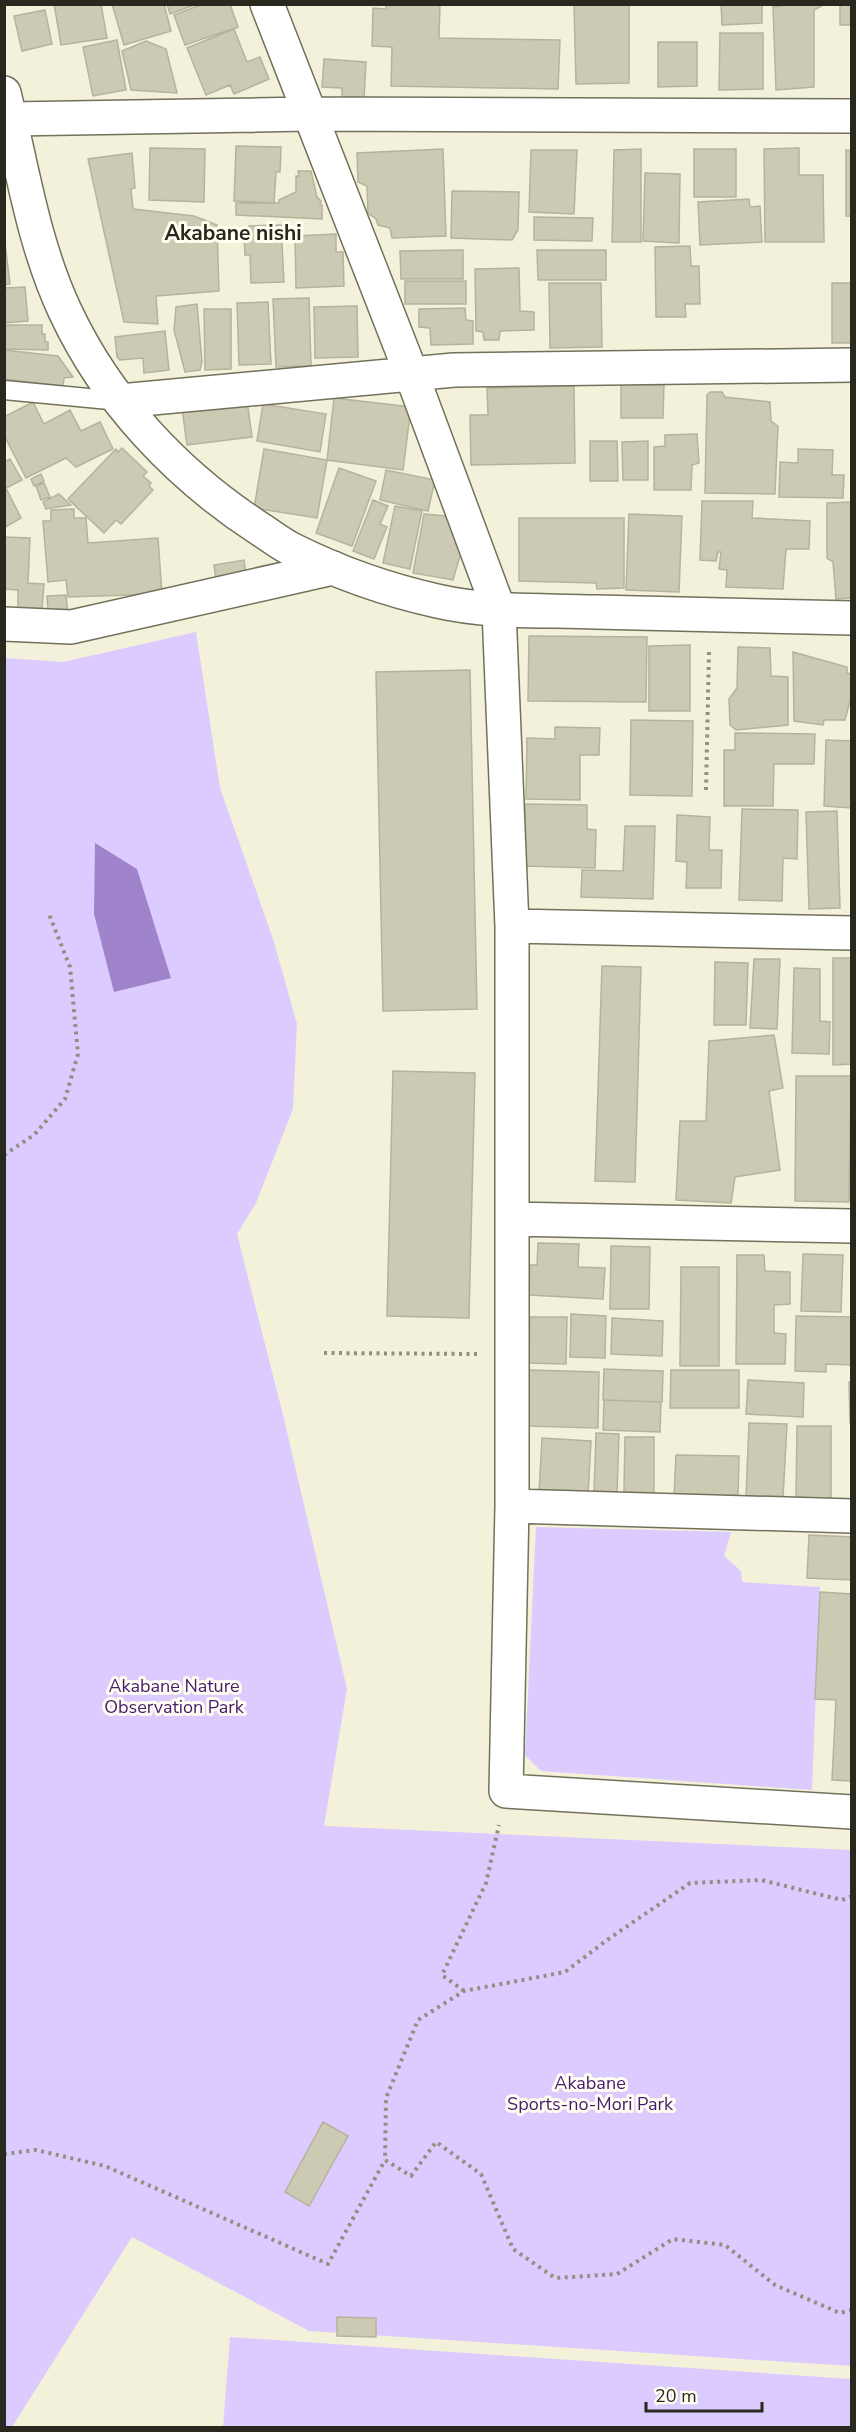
<svg xmlns="http://www.w3.org/2000/svg" width="856" height="2432" font-family="'Nunito Sans',sans-serif">
<style>
.green{fill:#dccbfe}
.water{fill:#9f84cc}
.building{fill:#cccab3;stroke:#b5b39d;stroke-width:1.5}
.lines{fill:none;stroke-linecap:round;stroke-linejoin:round}
.lane-casing{stroke:#72715c;stroke-width:21}
.street-casing{stroke:#72715c;stroke-width:36}
.secondary-casing{stroke:#72715c;stroke-width:36}
.path{stroke:#919080;stroke-width:4;stroke-dasharray:3 4.5;stroke-linecap:butt}
.lane{stroke:#fff;stroke-width:18}
.street{stroke:#fff;stroke-width:33}
.secondary{stroke:#fff;stroke-width:33}
.labels{text-anchor:middle;stroke-width:6;stroke-linejoin:round;paint-order:stroke}
.park-label{font-size:18px;fill:#431b71;stroke:#fffef0}
.quarter-label{font-size:21px;font-weight:bold;fill:#29281f;stroke:#fffef0}
</style>
<rect width="100%" height="100%" fill="#f3f1da"/>
<path class="green" d="M196 632 220 788 273 939 297 1024 293 1109 256 1203 237 1234 283 1415 347 1689 324 1826 851 1850V2366L309 2331 132 2237 12 2427H5V658L63 662Z
M536 1527 731 1532 724 1556 741 1571 742 1582 820 1587 812 1790 541 1771 525 1755Z
M230 2337 851 2379V2427H223Z"/>
<path class="water" d="M95 843 137 869 171 978 114 992 94 914Z"/>
<path class="building" d="M54 4H101L107 38 61 45Z
M112 4H164L171 31 124 45Z
M167 4H197L170 14Z
M203 4H230L238 27 185 45 174 15Z
M386 4H440L439 38 560 40 558 89 391 86 392 47 372 46 373 8 386 9Z
M574 4H629V83L576 84Z
M721 4H762V23L722 25Z
M825 4 814 10V87L776 90 773 7 791 4Z
M840 4H852V25H840Z
M45 10 52 44 22 51 14 16Z
M234 29 247 62 260 57 269 79 234 94 230 85 206 95 187 48Z
M720 33H763V89L719 90Z
M117 40 126 90 93 96 83 47Z
M146 41 166 49 177 93 131 90 122 51Z
M658 42H697V86L658 87Z
M324 59 366 62 364 99 342 97V88L322 87Z
M236 146 281 147 280 172H276L274 203 234 201Z
M150 148 205 149 204 202 149 200Z
M799 148V175H823L824 242H765L764 149Z
M443 149 446 236 392 238 390 228 378 225 376 219 368 213 367 186 358 182 357 153Z
M641 149V242H612L614 150Z
M694 149H736V197H694Z
M531 150H577L574 214 529 212Z
M846 150 852 151V216H846Z
M132 153 135 188 131 189 133 209 194 216 217 225 219 291 156 296 158 324 124 322 88 159Z
M298 171H311L317 197 321 201 320 205H322V219L236 215V203H279V200L296 192V176H299Z
M645 173 680 174 679 243 643 241Z
M452 191 519 192 518 230 512 240 451 238Z
M749 199 750 207 760 206 762 242 700 245 698 202Z
M534 217 593 218 592 241 534 240Z
M281 225 284 282 251 283 250 255H245L244 234H249V226Z
M336 234V252H343L344 286 296 288 295 236Z
M5 243 10 284 4 285V243Z
M690 246 691 266H699L700 304H685L686 317H656L655 247Z
M463 250V279H401L400 251Z
M537 250H606V280H538Z
M519 268 520 311 534 312V330L500 331 499 340H484L483 332 476 331 475 269Z
M405 281H466V304H405Z
M549 283H601L602 347 550 348Z
M832 283H852V343H832Z
M25 287 28 321 4 323V288Z
M309 298 311 366 276 367 273 299Z
M268 302 271 364 239 365 237 303Z
M197 304 202 361 200 370 185 372 174 330 176 307Z
M357 306 358 357 315 358 314 307Z
M465 308 466 320 473 321V344L431 345 430 328 419 327V309Z
M204 309H231V369L205 370Z
M4 325H42V334H45V342H48V350L4 349Z
M165 331 169 370 144 373 143 358 120 360 117 357 115 337Z
M4 350 58 356 73 377 64 378 63 386 4 379Z
M621 384 664 385 663 418H621Z
M574 386 575 463 471 465 470 415H488L487 388Z
M710 392H722L725 397 770 402 771 421 778 426 775 494 705 493 707 395Z
M334 398 411 407 403 470 327 460Z
M247 400 252 437 187 445 182 409Z
M33 402 44 424 70 410 81 431 100 422 113 449 76 467 66 458 26 478 4 435V417Z
M263 404 326 414 320 452 257 441Z
M697 434 699 463 692 465 691 490H654V447L665 446V435Z
M590 441H617L618 481H590Z
M648 441V480H623L622 442Z
M122 448 147 472 143 476 151 483 149 486 153 490 121 524 116 520 104 533 68 499 116 449 118 452Z
M264 449 327 460 317 518 254 508Z
M798 449 833 450 832 475H844L843 498 779 497 780 462 798 463Z
M10 459 22 480 6 488 21 518 4 528V462Z
M339 468 376 481 352 546 316 533Z
M386 470 435 480 428 511 380 500Z
M41 474 44 481 34 486 31 479Z
M44 483 50 497 41 500 36 486Z
M59 494 71 505 46 509 43 502Z
M373 500 388 506 380 524 387 527 374 559 353 551Z
M702 501H753L752 518 810 521 809 549H786L783 589 726 587 727 570 719 569 721 552H718L716 561 700 560Z
M852 502V598L836 599 833 562 827 558V503Z
M395 506 422 511 410 569 383 563Z
M74 509V518H86L88 543 158 538 162 594 68 597 66 580 48 582 43 521H51V510Z
M424 514 447 516 462 549 453 580 413 573Z
M629 514 682 516 679 592 626 590Z
M519 518H624V588L597 589 596 583 519 581Z
M4 537 30 538 28 583 44 584 42 610 18 609V590L4 589Z
M244 560 246 575 216 580 214 565Z
M66 595 68 614 48 612 47 596Z
M529 636 647 637 646 702 528 701Z
M690 645V711H649V646Z
M738 647 770 648 771 676 788 677V725L736 730 730 725 729 699 737 688Z
M793 652 847 667V673L852 674V694L845 720H824L823 725 794 721Z
M470 670 477 1009 383 1011 376 672Z
M631 720 693 721 692 796 630 795Z
M555 727 600 728 599 755H580V800L526 799 527 738 555 739Z
M735 733 815 734 814 764H774L773 806H724V750H735Z
M826 740 852 741V808L824 806Z
M525 804 587 805V829L596 830 595 868 524 866Z
M742 809 798 810 797 859 783 858 782 901 739 900Z
M837 811 840 908 809 909 806 812Z
M677 815 710 817 709 850H722L721 888H686L687 862 676 861Z
M625 826H655L653 899 581 897 582 870 623 871Z
M833 958H852V1064L833 1065Z
M754 959H780L777 1029 750 1028Z
M715 962 748 963 746 1025H714Z
M602 966 641 967 635 1182 595 1181Z
M794 968 820 969V1021L830 1022 829 1054 792 1053Z
M774 1035 783 1088 769 1091 780 1170 735 1177 731 1203 676 1200 680 1121H706L709 1041Z
M393 1071 475 1073 469 1318 387 1316Z
M796 1076H851L849 1202 795 1201Z
M538 1243 579 1244 578 1267 605 1268 603 1299 529 1295 530 1265H537Z
M611 1246 650 1247 649 1309H610Z
M803 1254 843 1255 841 1312 801 1311Z
M737 1255H764L765 1271 790 1272V1304L774 1305V1333L786 1334 785 1364H736Z
M681 1267H719V1366H680Z
M571 1314 606 1316 605 1358 570 1357Z
M796 1316 852 1317V1365L826 1364V1372L795 1371Z
M530 1317H567L566 1364 529 1363Z
M612 1318 663 1321 662 1356 611 1354Z
M604 1369 663 1371 662 1402 603 1400Z
M529 1370 599 1372 598 1428 528 1426Z
M671 1370H739V1408H670Z
M748 1380 804 1383 803 1417 746 1414Z
M849 1382H852V1423H850Z
M604 1400 661 1402 660 1432 603 1430Z
M749 1423 787 1424 783 1498 746 1496Z
M797 1426H831V1498H796Z
M596 1433 619 1434 617 1493 594 1492Z
M625 1437H654V1493L624 1492Z
M542 1438 591 1441 588 1495 539 1492Z
M676 1455 739 1456 738 1498 674 1496Z
M809 1535 852 1537V1580L807 1578Z
M820 1592 852 1594V1781L832 1780 836 1700 815 1699Z
M323 2122 348 2136 309 2206 285 2192Z
M337 2317 376 2318V2337L337 2336Z"/>
<g class="lines">
<defs>
<path id="lane" d="M4 390 120 401"/>
<path id="street" d="M267 4 411 373 499 610 512 926V1506L506 1791 852 1812
M11 119 309 114 852 116
M120 401 454 370 852 365
M4 624 71 627 333 568
M512 926 852 933
M512 1219 852 1226
M512 1506 852 1516"/>
<path id="secondary" d="M4 93C22 166 33 243 65 311 107 401 177 475 260 529 271 536 281 544 293 550 339 573 388 590 437 601 489 613 543 610 596 612 681 614 766 616 852 618"/>
</defs>
<use href="#lane" class="lane-casing"/>
<use href="#street" class="street-casing"/>
<use href="#secondary" class="secondary-casing"/>
<path class="path" d="M706 790 709 651
M4 1155 34 1135 65 1099 78 1054 70 967 49 914
M324 1353 477 1354
M852 1896 842 1900 761 1880 690 1883 607 1940 565 1972 464 1991 418 2020 386 2098 385 2160 411 2176 436 2142 481 2174 513 2249 555 2278 617 2274 673 2239 725 2245 775 2285 840 2313 852 2310
M464 1991 442 1975 486 1883 499 1825
M4 2154 36 2150 105 2166 328 2264 385 2160"/>
<use href="#lane" class="lane"/>
<use href="#street" class="street"/>
<use href="#secondary" class="secondary"/>
</g>
<g class="labels">
<g class="park-label">
<text x="174" y="1692">Akabane Nature<tspan x="174" dy="21">Observation Park</tspan></text>
<text x="590" y="2089">Akabane<tspan x="590" dy="21">Sports-no-Mori Park</tspan></text>
</g>
<g class="quarter-label">
<text x="233" y="240">Akabane nishi</text>
</g>
</g>
<rect width="856" height="2432" fill="none" stroke="#29281f" stroke-width="12"/>
<path d="M646 2402v9h116v-9" fill="none" stroke="#29281f" stroke-width="3"/>
<text x="655" y="2402" font-size="18" fill="#29281f" stroke="#fffef0" stroke-width="4.5" paint-order="stroke">20 m</text>
</svg>
